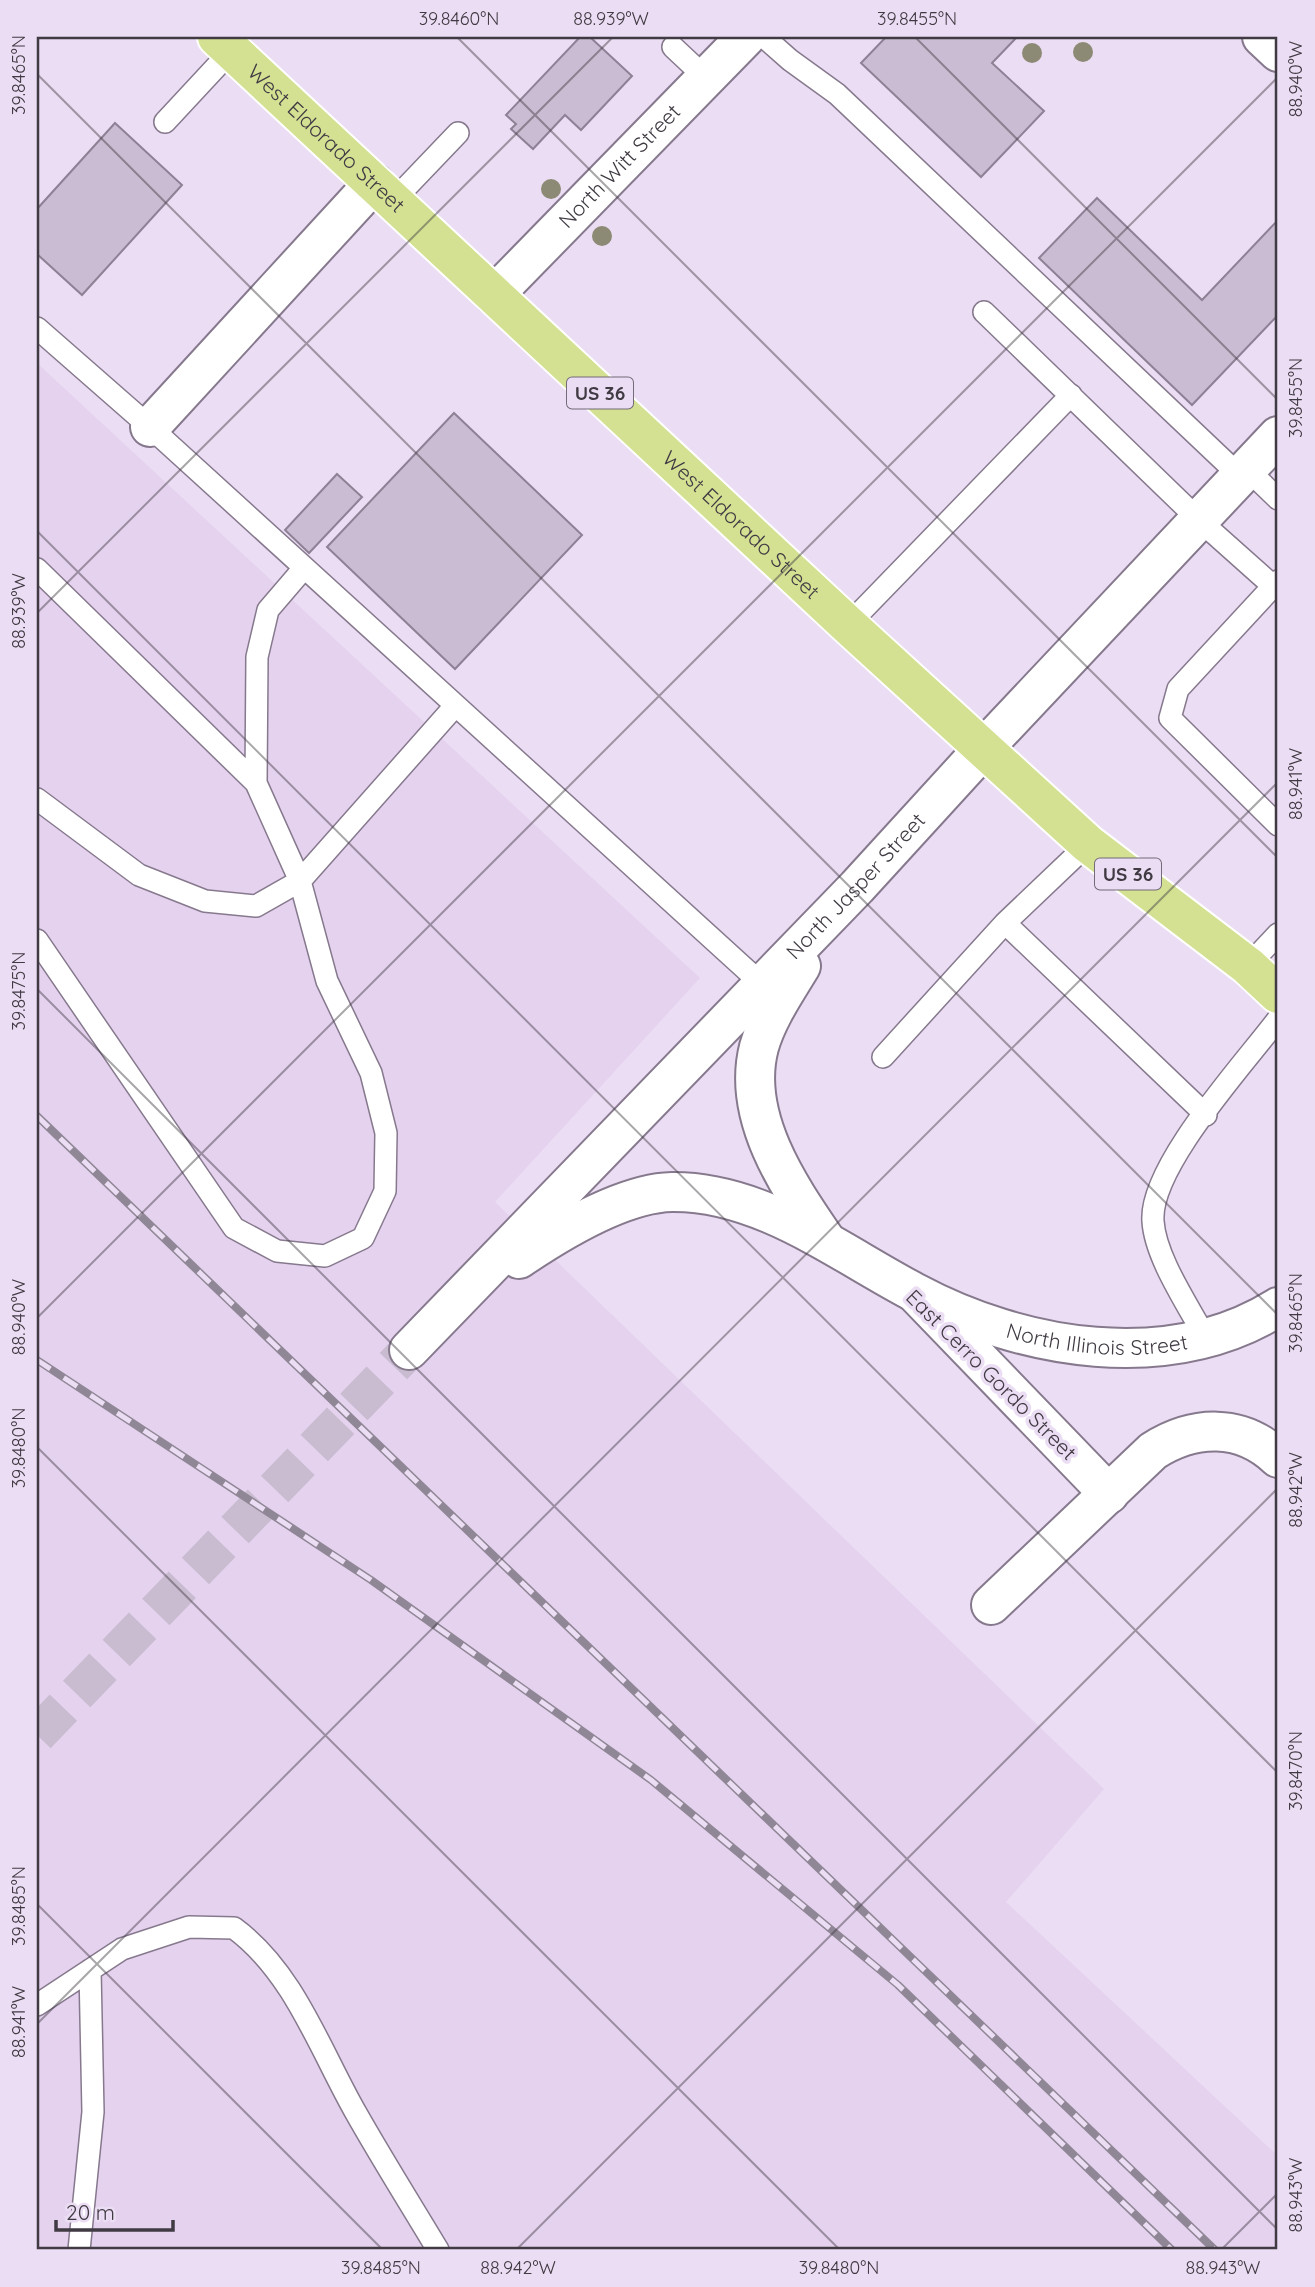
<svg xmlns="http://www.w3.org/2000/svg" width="1315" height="2287" font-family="Quicksand,sans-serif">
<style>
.built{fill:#e5d2ef}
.building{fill:#cabcd2;stroke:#8e8095;stroke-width:2}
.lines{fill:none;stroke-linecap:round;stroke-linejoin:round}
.secondary-tunnel{stroke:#c9bcd0;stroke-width:38;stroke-dasharray:38 19;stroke-linecap:butt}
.lane-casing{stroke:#86798d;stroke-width:24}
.street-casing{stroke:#86798d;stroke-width:42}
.secondary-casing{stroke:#86798d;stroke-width:42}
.primary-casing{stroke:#fff;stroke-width:42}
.lane{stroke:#fff;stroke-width:21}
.street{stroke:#fff;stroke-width:38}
.secondary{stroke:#fff;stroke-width:38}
.primary{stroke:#d4e092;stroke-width:38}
.rail-casing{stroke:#908796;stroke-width:8}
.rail{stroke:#ebddf3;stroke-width:5;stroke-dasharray:16;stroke-linecap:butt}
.tree{fill:#8c8a74}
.ticks{fill:none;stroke:#403a43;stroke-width:2;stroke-opacity:0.45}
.labels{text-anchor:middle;stroke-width:7;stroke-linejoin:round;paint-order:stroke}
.shield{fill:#ebddf3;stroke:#736b78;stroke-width:2}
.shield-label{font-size:19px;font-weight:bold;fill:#403a43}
.street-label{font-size:21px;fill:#403a43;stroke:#ebddf3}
.neatline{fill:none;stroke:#403a43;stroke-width:2.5}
.ticks-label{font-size:18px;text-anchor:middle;fill:#403a43}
</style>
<rect width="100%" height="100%" fill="#ebddf3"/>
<path class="built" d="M37 363 700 978 495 1202 1104 1789 1006 1902 1278 2156V2250H37Z"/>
<path class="building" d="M580 37H590L632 76 581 130 565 115 533 149 511 129 516 124 506 115Z
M886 37H1017L992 63 1044 111 981 177 861 63Z
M115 123 182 185 82 295 37 254V209Z
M1097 198 1202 300 1278 220V315L1192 405 1039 258Z
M454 413 582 535 455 669 327 547Z
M337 474 362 497 309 553 285 530Z"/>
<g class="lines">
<path class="secondary-tunnel" d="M37 1735 409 1350"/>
<defs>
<path id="lane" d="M764 37 790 60 837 94 1240 476
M673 47 706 78
M165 122 231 51
M393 201 458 133
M984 312 1199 520 1273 586
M37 328 150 427 763 985
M1247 469 1278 499
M37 569 256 783 300 881 327 981 371 1073 386 1133 385 1191 363 1238 325 1256 277 1251 234 1228 37 940
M1278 581 1178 689 1170 718 1278 825
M848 625 1071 395
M256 783 257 657 268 610 304 568
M37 799 139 875 205 901 256 906 300 881 455 706
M1088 844 1005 923 1206 1115
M1248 966 1278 934
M883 1057 1005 923
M1205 1337C1188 1305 1155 1257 1153 1221 1149 1167 1245 1063 1278 1019
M37 2005 122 1949 189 1927 234 1928C294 1972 320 2050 356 2113 382 2159 411 2205 438 2250
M79 2250 93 2112 90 1970"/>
<g id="street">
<path d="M1262 37 1278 52"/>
<path id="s1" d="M494 295 746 37"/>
<path d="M150 427 374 183"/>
<path d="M916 1294 1109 1494"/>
<path d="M991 1605 1153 1451C1194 1425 1241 1423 1278 1458"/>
</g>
<g id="secondary">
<path d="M801 966C786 991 767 1018 759 1047 741 1116 788 1185 825 1239"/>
<path id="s2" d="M519 1259C559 1232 623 1193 672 1192 761 1191 838 1252 914 1292 1022 1350 1169 1375 1278 1307"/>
<path id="s3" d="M409 1350 857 887 984 748 1278 436"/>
</g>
<g id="primary">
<path id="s4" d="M217 37 848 625 1088 844 1248 966 1278 994"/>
</g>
</defs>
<use href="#lane" class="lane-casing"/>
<use href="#street" class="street-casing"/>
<use href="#secondary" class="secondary-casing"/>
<use href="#primary" class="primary-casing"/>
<use href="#lane" class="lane"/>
<use href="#street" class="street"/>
<use href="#secondary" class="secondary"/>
<use href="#primary" class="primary"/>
<defs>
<path id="rail" d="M37 1116 1215 2250
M37 1360 371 1580 651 1780 898 1985 1172 2250"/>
</defs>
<use href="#rail" class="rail-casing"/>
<use href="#rail" class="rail"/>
</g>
<g class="tree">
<circle cx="1083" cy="52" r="10"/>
<circle cx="1032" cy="53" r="10"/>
<circle cx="551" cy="189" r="10"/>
<circle cx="602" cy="236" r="10"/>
</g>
<path class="ticks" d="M457 37 1278 858M915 37 1278 400M37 74 1278 1315M37 531 1278 1773M37 613 613 37M37 989 1278 2230M37 1318 1278 77M37 1447 840 2250M37 1904 383 2250M37 2024 1278 782M516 2250 1278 1488M1221 2250 1278 2193"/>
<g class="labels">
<g class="shield">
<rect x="567" y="377.5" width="66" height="31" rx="5"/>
<rect x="1095" y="858.5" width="66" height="31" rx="5"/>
</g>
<g class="shield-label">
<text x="600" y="400">US 36</text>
<text x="1128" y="881">US 36</text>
</g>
<g class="street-label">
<text dy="7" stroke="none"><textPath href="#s4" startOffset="149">West Eldorado Street</textPath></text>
<text dy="7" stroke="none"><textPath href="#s1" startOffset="180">North Witt Street</textPath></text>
<text dy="7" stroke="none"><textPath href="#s4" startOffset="716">West Eldorado Street</textPath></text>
<text dy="7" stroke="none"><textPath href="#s3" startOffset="644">North Jasper Street</textPath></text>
<text dy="7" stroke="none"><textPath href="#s2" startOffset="626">North Illinois Street</textPath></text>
<text transform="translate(991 1375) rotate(45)" y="7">East Cerro Gordo Street</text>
</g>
</g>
<rect width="1315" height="2287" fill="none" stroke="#ebddf3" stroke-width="77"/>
<path d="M56 2220v10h117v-10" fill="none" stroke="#403a43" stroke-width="3.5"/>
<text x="66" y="2220" font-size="21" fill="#403a43" stroke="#ebddf3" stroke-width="5" paint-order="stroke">20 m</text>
<rect x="38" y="38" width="1238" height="2210" class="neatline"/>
<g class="ticks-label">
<text x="459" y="25">39.8460°N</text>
<text x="611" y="25">88.939°W</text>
<text x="917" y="25">39.8455°N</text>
<text transform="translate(19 75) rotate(-90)" y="6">39.8465°N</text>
<text transform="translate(1296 79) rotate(-90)" y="6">88.940°W</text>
<text transform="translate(1296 398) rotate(-90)" y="6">39.8455°N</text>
<text transform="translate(19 611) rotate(-90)" y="6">88.939°W</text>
<text transform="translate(1296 784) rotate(-90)" y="6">88.941°W</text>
<text transform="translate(19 991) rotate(-90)" y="6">39.8475°N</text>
<text transform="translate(1296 1313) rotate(-90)" y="6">39.8465°N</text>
<text transform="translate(19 1317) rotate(-90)" y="6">88.940°W</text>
<text transform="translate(19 1448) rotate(-90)" y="6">39.8480°N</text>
<text transform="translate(1296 1490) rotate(-90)" y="6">88.942°W</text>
<text transform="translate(1296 1771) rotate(-90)" y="6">39.8470°N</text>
<text transform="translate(19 1906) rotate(-90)" y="6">39.8485°N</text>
<text transform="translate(19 2022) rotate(-90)" y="6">88.941°W</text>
<text transform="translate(1296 2195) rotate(-90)" y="6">88.943°W</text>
<text x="381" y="2274">39.8485°N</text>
<text x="518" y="2274">88.942°W</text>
<text x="839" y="2274">39.8480°N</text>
<text x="1223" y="2274">88.943°W</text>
</g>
</svg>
